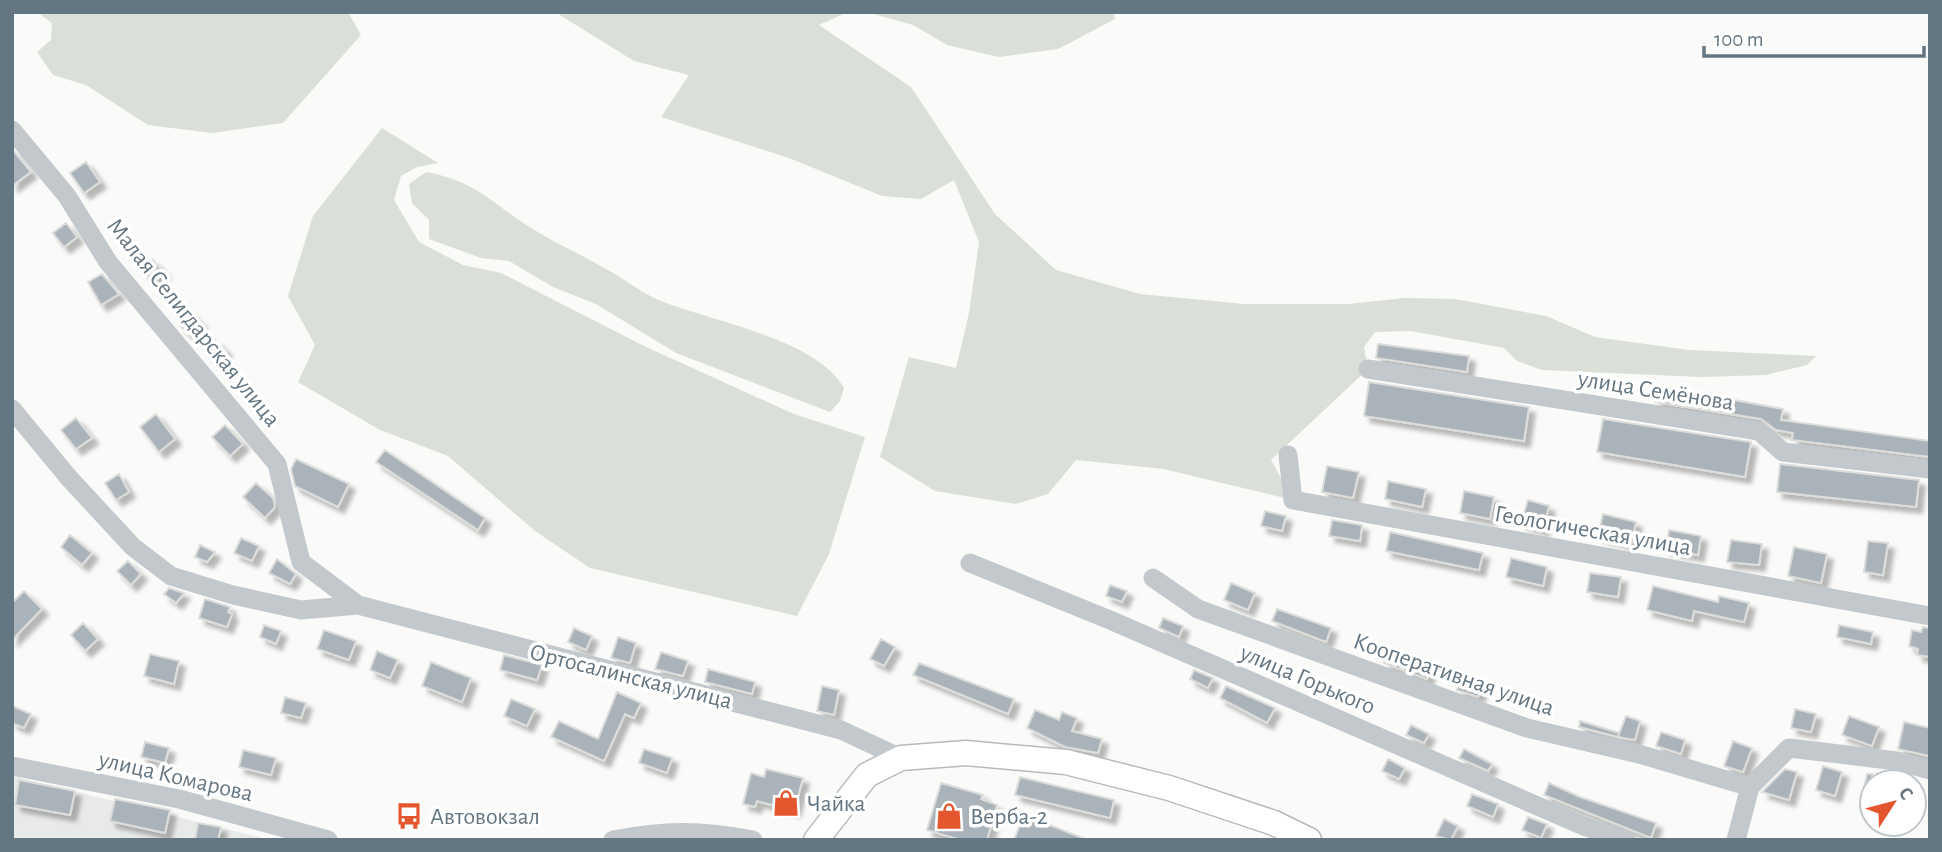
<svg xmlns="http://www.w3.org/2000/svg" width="1942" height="852" font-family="'Alegreya Sans',sans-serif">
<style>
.built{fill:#e8e9e9}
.green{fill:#dadfd7}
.building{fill:#aab3b9;stroke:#dcdcda;stroke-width:2;filter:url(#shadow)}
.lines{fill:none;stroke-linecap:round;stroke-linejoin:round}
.major-casing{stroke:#b5babe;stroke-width:27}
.minor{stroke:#c3c8cc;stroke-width:19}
.major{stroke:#fff;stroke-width:24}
.labels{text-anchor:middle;stroke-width:7;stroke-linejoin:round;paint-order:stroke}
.street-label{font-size:24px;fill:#657683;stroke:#fff}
.poi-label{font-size:24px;fill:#657683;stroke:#fff;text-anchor:start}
</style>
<defs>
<filter id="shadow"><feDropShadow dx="6" dy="6" stdDeviation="2" flood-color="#0004"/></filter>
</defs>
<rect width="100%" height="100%" fill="#fafaf8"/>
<path class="built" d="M12 776 270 840H12Z"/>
<path class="green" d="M37 12H348L361 35 283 123 212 133 148 125 86 85 53 75 37 52 51 40 52 23Z
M555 12H848L819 25 911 87 995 214 1056 270 1140 294 1244 304H1348L1404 298 1455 299 1546 316 1595 337 1689 350 1816 356 1807 365 1766 375 1701 377 1542 370 1517 361 1504 348 1411 331 1375 332 1364 347 1368 369 1271 460 1293 500 1164 469 1076 460 1048 494 1016 504 935 491 880 457 909 357 956 368 969 313 979 242 954 180 921 199 882 196 789 158 661 117 689 75 634 61Z
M866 12H1113L1115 19 1058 49 999 57 947 45 913 25Z
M382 128 438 163 417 167 401 176 394 200 419 242 463 265 501 273 644 346 794 414 865 437 829 554 797 616 590 568 535 531 448 456 380 430 298 382 315 345 288 296 313 216Z
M426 172C479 182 490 203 533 229 557 244 584 256 608 270 624 279 638 290 654 298 706 321 815 337 844 388L840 401 830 412 676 353 596 304 553 287 509 261 481 258 429 239V220L412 203 409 184Z"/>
<path class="building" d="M12 149 31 172 12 186Z
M86 162 100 182 84 193 70 173Z
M66 223 77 237 64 247 53 233Z
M153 260 164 273 153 283 142 270Z
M102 274 119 294 101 305 88 282Z
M191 313 201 323 189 334 179 325Z
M215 340 226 351 215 361 205 350Z
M1378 344 1469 356 1467 372 1376 358Z
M1369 382 1529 407 1524 441 1364 416Z
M1658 386 1783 409 1781 420 1930 441V457L1792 440 1793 433 1776 430 1761 419 1655 402Z
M156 414 175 439 159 452 140 427Z
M76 418 92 438 76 449 61 430Z
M1603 419 1751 442 1745 477 1597 452Z
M225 425 243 444 230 456 212 437Z
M385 450 485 518 478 530 376 462Z
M296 459 349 484 338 507 295 486 291 469Z
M1780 464 1919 480 1916 507 1777 492Z
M1327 466 1359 472 1353 498 1322 492Z
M119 474 129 492 116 500 105 483Z
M1388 481 1426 489 1422 507 1385 499Z
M256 483 273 498 275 507 265 518 243 497Z
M1464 491 1494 497 1490 519 1460 513Z
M1528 500 1549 506 1543 530 1521 523Z
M1265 511 1286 516 1282 531 1261 526Z
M1603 514 1636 522 1631 544 1598 536Z
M1332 520 1362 525 1360 541 1329 536Z
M1669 530 1701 536 1698 555 1666 550Z
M1390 532 1483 553 1479 570 1386 551Z
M70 535 92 553 82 565 61 547Z
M241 538 259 546 252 561 234 553Z
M1731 540 1762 544 1759 565 1727 562Z
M1868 541 1888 543 1883 575 1864 572Z
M200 545 215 552 207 562 195 557Z
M1794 547 1827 554 1821 583 1788 576Z
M1511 558 1547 567 1543 586 1506 577Z
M277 559 296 574 290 584 269 573Z
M128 561 141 574 131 585 117 571Z
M1590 573 1621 577 1618 597 1587 592Z
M1231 583 1255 593 1248 610 1224 600Z
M1110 585 1127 591 1122 602 1106 596Z
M1653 586 1718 602 1719 596 1749 603 1744 622 1694 611 1692 621 1647 610Z
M169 588 184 593 176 603 164 594Z
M24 591 42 609 12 640V603Z
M205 599 230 607 228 612 232 614 227 627 199 618Z
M1277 609 1331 628 1326 642 1272 621Z
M1163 618 1183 626 1179 637 1159 628Z
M83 623 98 639 85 651 71 635Z
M264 625 281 631 276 644 260 637Z
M1839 625 1873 632 1871 644 1837 637Z
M1923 627 1930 628V657L1917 655 1918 649 1909 646 1912 630 1921 632Z
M574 628 592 636 586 650 568 642Z
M324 630 356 641 349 660 317 649Z
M618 637 636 643 630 663 611 658Z
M881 639 895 647 884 666 870 659Z
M377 651 398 660 390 678 370 670Z
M1389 651 1431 668 1427 679 1384 663Z
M661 652 688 661 683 676 655 669Z
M150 654 179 661 174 684 144 676Z
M504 655 542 665 537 680 500 670Z
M431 662 471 678 462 702 422 686Z
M919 663 1014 699 1008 714 913 675Z
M708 669 755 682 752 694 705 682Z
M1194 670 1213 678 1208 688 1190 679Z
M1460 681 1481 688 1478 697 1457 690Z
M822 686 839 690 834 715 817 711Z
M1226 686 1275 708 1267 723 1220 698Z
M617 692 641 703 634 718 625 714 604 761 551 737 559 721 598 739Z
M285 697 306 703 301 718 281 713Z
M511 699 535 709 527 726 504 716Z
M12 706 31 714 24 728 12 723Z
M1795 709 1816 714 1811 732 1791 728Z
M1035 710 1059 720 1062 712 1077 718 1072 731 1102 739 1098 753 1065 747 1027 728Z
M1626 716 1640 721 1635 740 1618 737Z
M1849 716 1879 727 1872 746 1842 735Z
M1580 721 1619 733 1618 737 1579 727Z
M1904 722 1930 728 1929 756 1898 749Z
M1411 725 1429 734 1424 743 1406 735Z
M1661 732 1685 740 1681 754 1656 746Z
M1733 741 1752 748 1743 772 1724 766Z
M145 742 169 748 165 763 141 757Z
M644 749 672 758 667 773 639 763Z
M1464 749 1492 764 1488 771 1459 758Z
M243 750 276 758 271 775 239 767Z
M1388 759 1405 768 1399 779 1382 771Z
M1823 766 1842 772 1835 796 1816 790Z
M766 769 803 778 794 811 757 801 755 807 743 804 751 773 764 777Z
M1785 769 1797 772 1789 800 1762 792Z
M1867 774H1872V810L1860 807Z
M1020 777 1114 800 1110 818 1015 795Z
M19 780 75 791 70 815 15 805Z
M941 783 983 795 981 799 997 805 987 840H961L927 830Z
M1549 783 1580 797 1656 823 1651 838 1544 795Z
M1472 794 1498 804 1493 817 1467 806Z
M115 799 170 810 165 833 110 821Z
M1024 815 1085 839V840H1014Z
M1528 817 1547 824 1541 838 1522 830Z
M1444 819 1458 826 1451 840 1436 836Z
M198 823 221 827 218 840H195Z"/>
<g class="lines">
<defs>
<path id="major" d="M816 840 867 775 901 758 966 753 1066 762 1169 788 1274 823 1309 840"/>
</defs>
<use href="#major" class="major-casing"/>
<path class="minor" d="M12 130 67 196 108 262 277 464 301 562 358 605 841 730 901 758
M1368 369 1759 431 1783 452 1930 469
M12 409 69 478 133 547 171 576 233 595 301 610 358 605
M1288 455 1293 500 1930 616
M970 563 1110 620 1586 827 1627 840
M1153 578 1198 609 1527 728 1639 754 1750 787
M12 766 179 799 328 840
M613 840C664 830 702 830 753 840
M1736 840 1750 787 1789 748 1897 761 1930 770"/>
<use href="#major" class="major"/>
</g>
<defs>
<symbol id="shop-bare" viewBox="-9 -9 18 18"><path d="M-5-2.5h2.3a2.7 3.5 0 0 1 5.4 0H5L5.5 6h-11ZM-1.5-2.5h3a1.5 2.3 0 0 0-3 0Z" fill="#e4572e" stroke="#fff" stroke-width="2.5" paint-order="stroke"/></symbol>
<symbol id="bus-bare" viewBox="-9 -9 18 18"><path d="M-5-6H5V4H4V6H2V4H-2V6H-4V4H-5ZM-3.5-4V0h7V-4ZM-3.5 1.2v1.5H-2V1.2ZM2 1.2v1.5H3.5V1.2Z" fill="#e4572e" stroke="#fff" stroke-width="2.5" paint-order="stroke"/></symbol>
</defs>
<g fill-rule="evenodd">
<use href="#shop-bare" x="767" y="784" width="38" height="38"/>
<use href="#bus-bare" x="390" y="797" width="38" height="38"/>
<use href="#shop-bare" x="930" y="797" width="38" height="38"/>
</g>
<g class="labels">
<g class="street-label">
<text transform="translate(194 322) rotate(51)" y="8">Малая Селигдарская улица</text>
<text transform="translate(1656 390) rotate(9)" y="8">улица Семёнова</text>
<text transform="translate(1593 530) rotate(10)" y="8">Геологическая улица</text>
<text transform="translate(1454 674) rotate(19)" y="8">Кооперативная улица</text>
<text transform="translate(631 676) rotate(14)" y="8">Ортосалинская улица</text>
<text transform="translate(1308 679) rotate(23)" y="8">улица Горького</text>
<text transform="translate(176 776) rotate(13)" y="8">улица Комарова</text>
</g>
<g class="poi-label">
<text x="807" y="811">Чайка</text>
<text x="430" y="824">Автовокзал</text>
<text x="970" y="824">Верба-2</text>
</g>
</g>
<rect width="1942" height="852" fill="none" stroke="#657683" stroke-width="28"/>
<g transform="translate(1893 803) rotate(54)"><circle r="33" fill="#ffffff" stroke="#c1c8cd" stroke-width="2"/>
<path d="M0-5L12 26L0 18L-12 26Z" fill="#e4572e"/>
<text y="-10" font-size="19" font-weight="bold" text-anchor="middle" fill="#657683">С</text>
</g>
<path d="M1704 46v10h220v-10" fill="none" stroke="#657683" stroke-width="3.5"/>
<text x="1714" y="46" font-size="21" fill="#657683" stroke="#ffffff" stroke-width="5" paint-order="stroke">100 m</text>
</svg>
